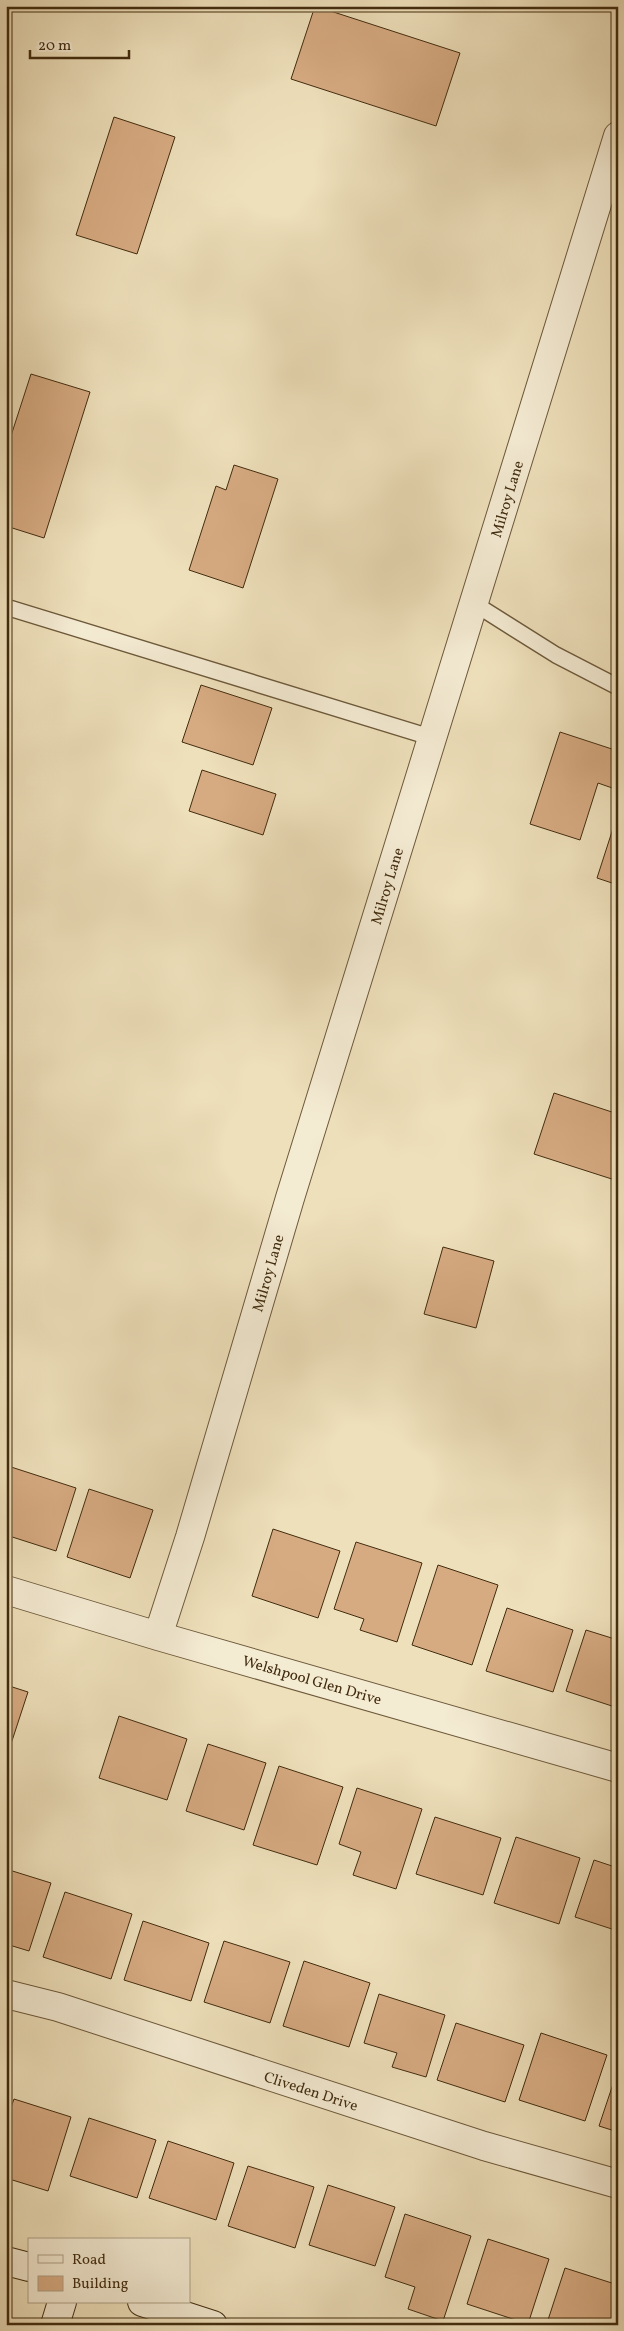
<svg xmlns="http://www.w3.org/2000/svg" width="624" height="2331" font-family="Vollkorn,serif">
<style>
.building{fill:#d7ab82;stroke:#422c0f}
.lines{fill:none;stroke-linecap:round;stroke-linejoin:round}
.lane-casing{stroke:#6d593a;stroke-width:18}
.street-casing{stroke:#6d593a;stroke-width:30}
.secondary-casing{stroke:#422c0f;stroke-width:30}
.lane{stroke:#f4ebd3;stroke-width:15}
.street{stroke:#f4ebd3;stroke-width:28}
.secondary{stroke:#f4ebd3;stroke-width:28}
.labels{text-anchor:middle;stroke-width:4;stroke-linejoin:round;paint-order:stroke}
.street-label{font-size:15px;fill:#422c0f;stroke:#f4ebd3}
</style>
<rect width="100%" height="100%" fill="#eee0bb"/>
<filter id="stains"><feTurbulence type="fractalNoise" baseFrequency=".004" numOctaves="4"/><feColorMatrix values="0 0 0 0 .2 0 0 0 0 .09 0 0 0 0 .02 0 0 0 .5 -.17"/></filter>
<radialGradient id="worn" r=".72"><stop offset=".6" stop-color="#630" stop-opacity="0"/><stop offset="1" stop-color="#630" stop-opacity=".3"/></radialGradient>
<path class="building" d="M315 6 460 53 436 126 291 79Z
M114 117 175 137 137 254 76 235Z
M31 374 90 392 44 538 6 526V442H9Z
M234 465 278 479 243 588 189 570 216 486 226 490Z
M201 685 272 708 253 765 182 742Z
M560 732 618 751V790L598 783 580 840 530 824Z
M202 770 276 794 263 835 189 811Z
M617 816 618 817V885L597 878Z
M554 1093 618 1114V1181L534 1154Z
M443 1247 494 1261 476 1328 424 1314Z
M8 1466 76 1488 56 1551 6 1535V1473Z
M89 1489 153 1510 130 1578 67 1557Z
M273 1529 340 1551 318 1618 252 1596Z
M356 1542 422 1563 397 1642 360 1630 364 1619 334 1609Z
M438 1565 498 1585 472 1665 412 1645Z
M507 1608 573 1630 553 1692 486 1671Z
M586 1630 618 1640V1708L566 1691Z
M6 1685 28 1692 8 1753 6 1752Z
M119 1716 187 1739 167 1800 99 1778Z
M208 1744 266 1763 244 1830 186 1811Z
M279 1766 343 1787 317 1865 253 1845Z
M357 1788 422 1809 396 1889 353 1875 361 1852 339 1844Z
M435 1817 501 1838 483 1895 416 1874Z
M516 1837 580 1858 559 1924 494 1903Z
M594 1860 618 1868V1931L575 1917Z
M6 1869 51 1883 29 1951 6 1944Z
M65 1892 132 1914 111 1979 43 1957Z
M143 1921 209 1943 191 2001 124 1980Z
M224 1941 290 1962 270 2023 204 2002Z
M304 1961 370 1983 349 2047 283 2026Z
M379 1994 445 2015 426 2077 392 2067 397 2053 364 2043Z
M456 2023 524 2045 505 2102 437 2080Z
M541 2033 607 2055 585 2121 519 2100Z
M618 2069V2132L599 2126Z
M14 2099 71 2117 48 2191 6 2178V2121Z
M89 2118 156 2140 137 2198 70 2176Z
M168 2141 234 2163 216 2220 149 2198Z
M248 2166 314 2187 295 2248 228 2226Z
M328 2185 395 2207 375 2266 309 2245Z
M405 2214 471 2236 443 2321 408 2309 415 2287 385 2277Z
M488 2239 549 2259 528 2324 467 2304Z
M565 2268 618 2285V2325L547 2323Z"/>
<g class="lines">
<defs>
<path id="lane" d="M475 604 556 655 618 687
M6 607 433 738"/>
<path id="street" d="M6 1590 158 1636 618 1768
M158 1636 190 1537 290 1198 618 136
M6 1994 58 2007 484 2146 618 2184"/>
<path id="secondary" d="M6 2261 29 2267
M142 2302 213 2325
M55 2325 62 2302"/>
</defs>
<use href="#lane" class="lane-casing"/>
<use href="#street" class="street-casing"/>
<use href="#secondary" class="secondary-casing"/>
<use href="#lane" class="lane"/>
<use href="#street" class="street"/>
<use href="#secondary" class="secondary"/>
</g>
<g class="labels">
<g class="street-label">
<text transform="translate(507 499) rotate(-73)" y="5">Milroy Lane</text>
<text transform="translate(387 886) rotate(-73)" y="5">Milroy Lane</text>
<text transform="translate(268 1273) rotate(-74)" y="5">Milroy Lane</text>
<text transform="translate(312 1680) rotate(16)" y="5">Welshpool Glen Drive</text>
<text transform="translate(311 2091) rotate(18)" y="5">Cliveden Drive</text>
</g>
</g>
<rect width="624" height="2331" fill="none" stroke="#eee0bb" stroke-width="25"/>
<rect x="8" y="8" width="609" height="2316" fill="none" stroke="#422c0f" stroke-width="2.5"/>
<rect x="12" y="12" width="599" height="2306" fill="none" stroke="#422c0f"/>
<rect x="28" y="2238" width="162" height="65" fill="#f4ebd3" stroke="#ad9f85"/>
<rect x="38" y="2255" width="25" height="8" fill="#f4ebd3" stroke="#ad9f85"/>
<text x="72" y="2264" font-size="15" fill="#422c0f">Road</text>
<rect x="38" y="2276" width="25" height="15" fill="#d7ab82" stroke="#ad9f85"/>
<text x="72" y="2288" font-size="15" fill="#422c0f">Building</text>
<path d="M30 50v8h99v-8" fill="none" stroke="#422c0f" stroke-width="2.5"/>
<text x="38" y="50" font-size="15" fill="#422c0f" stroke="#f4ebd3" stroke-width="4" paint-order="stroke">20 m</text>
<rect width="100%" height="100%" filter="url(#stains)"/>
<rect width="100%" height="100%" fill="url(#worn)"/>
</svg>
